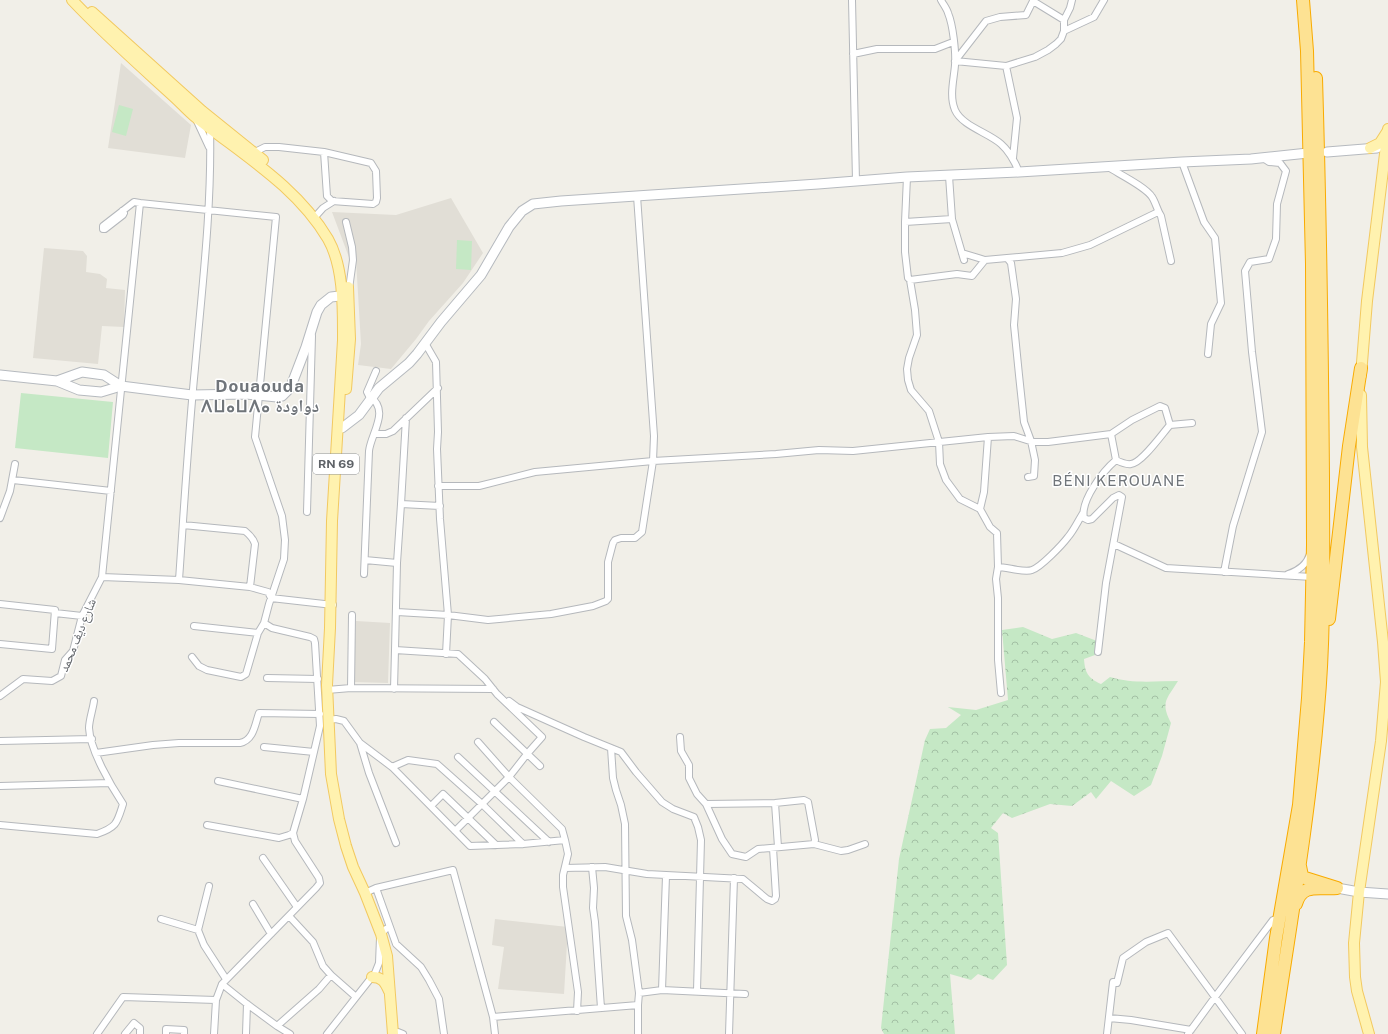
<svg xmlns="http://www.w3.org/2000/svg" width="1388" height="1034" font-family="'Public Sans','Noto Naskh Arabic','Noto Sans Tifinagh',sans-serif">
<style>
.education{fill:#e1ded6}
.grass{fill:#c5e8c5}
.forest{fill:url(#forest-crowns)}
.lines{fill:none;stroke-linecap:round;stroke-linejoin:round}
.street-casing{stroke:#b5b8bc;stroke-width:8}
.secondary-casing{stroke:#b6babf;stroke-width:11}
.primary-casing{stroke:#f2c960;stroke-width:12}
.highway-casing{stroke:#f9ab00;stroke-width:14}
.street{stroke:#fff;stroke-width:6}
.secondary{stroke:#fff;stroke-width:9}
.primary{stroke:#fff2af;stroke-width:10}
.highway{stroke:#fde293;stroke-width:12}
.labels{text-anchor:middle;stroke-width:3;stroke-linejoin:round;paint-order:stroke}
.shield{fill:#fff;stroke:#8f9295;stroke-width:1}
.shield-label{font-size:12px;font-weight:bold;fill:#5f6368}
.street-label{font-size:13px;fill:#5f6368;stroke:#fff}
.quarter-label{font-size:15px;letter-spacing:1px;fill:#70757a;stroke:#fff}
.district-label{font-size:17px;font-weight:bold;letter-spacing:1px;fill:#70757a;stroke:#fff}
</style>
<defs>
<pattern id="forest-crowns" width="20" height="18" patternUnits="userSpaceOnUse"><rect width="20" height="18" fill="#c5e8c5"/><path d="M2 6a3 3 0 1 1 6 0M12 15a3 3 0 1 1 6 0" fill="none" stroke="#a3c0a4"/></pattern>
</defs>
<rect width="100%" height="100%" fill="#f1efe8"/>
<path class="education" d="M121 63 191 125 185 158 108 148Z
M451 198 483 253 463 283 429 321 416 339 391 369 358 365 361 344 356 260H350L332 212 396 215Z
M44 248 83 251 87 256 86 272 100 274 107 279 106 288 125 290 124 327 102 326 98 364 33 358Z
M356 621 390 623 388 683 353 682Z
M495 919 568 927 564 994 498 989 504 947 492 945Z"/>
<path class="grass" d="M119 105 133 109 126 136 112 132Z
M457 240 472 241 471 270 456 269Z
M21 393 113 402 108 458 15 448Z"/>
<path class="forest" d="M1023 627 1052 639 1076 633 1097 641 1095 655 1084 659C1085 673 1088 678 1101 684L1110 677C1132 684 1155 681 1178 681 1167 699 1160 702 1171 723L1162 756 1151 785 1134 796 1111 781 1096 799 1091 792 1072 806 1050 804 1012 818 1003 813 991 828 998 833 1007 965 993 980 978 974 971 980 950 974 955 1034H884L881 1028 899 859 925 740 930 729 946 728 961 715 948 707 976 710 1008 700 1002 630Z"/>
<g class="lines">
<defs>
<path id="street" d="M852 0 856 181
M941 0C943 4 947 9 948 13 953 25 956 52 955 65 954 79 949 96 955 110 962 126 989 133 1001 144 1010 152 1015 162 1019 172
M1064 31 1094 17 1104 0
M853 54 877 49H935L953 42
M955 61 1006 66 1035 57 1048 50 1056 44 1061 39 1064 31V20L1070 8 1072 0
M955 61 986 21 1000 17 1026 15 1033 1 1064 20
M1006 66 1017 118 1013 158
M196 119 209 147
M255 154 257 151 265 147H279L324 152 371 163 376 171 377 198 376 202 373 204 332 201 327 196 324 152
M1182 162 1204 222 1215 238 1221 303 1211 324 1208 354
M1108 167C1119 174 1146 187 1152 197 1156 203 1157 210 1161 216L1171 261
M949 176 952 219 964 260
M907 177 905 222V252L908 278 910 280 915 310 917 335 909 358 907 369 908 380 911 390 929 411 939 442 940 464 946 480 960 499 980 509 990 527 997 533 998 567 996 579 998 598V660L1001 693
M122 211 124 213 123 215 105 229H103V226L134 202 140 203
M314 218 323 208 334 201
M346 222 352 247 353 260 349 289
M905 222 952 219
M962 253 985 260
M1007 258 1062 253 1090 245 1158 212
M910 280 957 274 972 276 985 260 1007 258 1011 263 1016 299 1014 325 1019 375 1024 422 1031 441 1035 460 1034 476 1028 477
M406 418 401 504 440 506
M374 434H386L393 431 438 388
M1111 434 1116 460
M13 480 111 491
M438 486H479L535 472 653 461 776 454 819 450 853 451 988 437 1014 436 1033 442H1048L1111 434 1132 420 1160 406 1165 408 1170 425
M980 509 984 492 988 437
M307 512 312 336
M0 518 10 491 15 464
M183 525 245 531C250 535 253 538 255 544L250 587
M1114 544 1166 568 1312 577
M365 560 397 563 395 650 458 654 485 679 497 694 542 737 527 754 509 777 455 831
M397 563 401 504
M998 567C1007 567 1024 573 1032 570 1041 567 1062 545 1068 537 1074 530 1078 521 1083 513
M1224 572 1233 526 1262 432 1252 352 1245 271 1250 262 1269 259 1276 239 1277 204 1286 171 1280 163 1269 162 1263 158
M364 574 369 451C371 433 391 410 369 396L367 392 376 371
M1288 574C1298 571 1307 564 1310 554
M179 580C184 509 188 439 195 368 202 288 212 208 210 127
M0 604 55 610 52 649 0 644
M397 612 448 615 440 519 437 449 438 432 436 362 425 343
M55 613 82 616
M194 626 258 633
M1098 652 1106 583 1122 497 1119 495 1113 498 1092 519 1088 520 1084 518C1080 501 1103 471 1116 460 1120 462 1126 465 1131 464 1142 463 1162 434 1170 425L1192 423
M446 654 448 615 488 620 551 614 593 606 606 601 608 599V562L613 543 615 540 621 538H635L642 532 653 461 654 436 637 196
M192 657 199 666 207 670 241 677 246 674 258 633 264 623 269 604 284 559 285 540 282 516 255 437 276 217 140 203 102 577 179 580 250 587 268 592 271 598 333 605
M267 678 318 679
M351 688 352 615
M394 689 395 650
M327 690 351 688 493 689
M0 696 23 679 52 681 61 676 65 660 73 651 82 616 102 577
M509 701 517 707 584 737 621 752 636 772 662 802 673 809 694 817 698 827 701 840 697 991
M328 720 336 719 344 721 360 743 392 767 470 846 523 844 565 840 568 854 563 875V887L578 992 577 1011
M494 722 540 766
M680 737 681 751 689 765V778L697 794 706 804 722 839 732 854 746 857 758 849 814 844 841 851 848 850 865 844
M0 741 92 739
M478 742 509 777 562 829 565 840
M360 743 369 773 396 843
M264 747 314 752
M611 748 613 778 616 790 621 805 625 824 626 916 632 940 639 993 638 1005V1034
M96 753 153 745 179 743H240C254 740 255 724 259 713L320 714
M458 757 549 842
M392 767 408 760 437 764 482 804 523 844
M218 781 303 799
M0 786 110 783
M775 803 778 847
M706 804 775 803 804 800 808 802 815 840 814 844
M431 806 443 794 496 845
M0 825 97 834C117 827 117 823 123 804 111 786 90 750 89 728 89 720 93 709 94 701
M207 825 279 838 289 835 293 833
M263 858 297 907
M592 867 594 888 593 908 595 922 601 1008
M565 868 605 867 647 874 743 879 767 899 772 901 775 899 776 896 773 848
M376 888 396 944 421 967 429 980 439 999 444 1034
M365 893 376 888 453 870 493 1017 638 1005
M253 904 271 934
M161 919 198 930 209 886
M198 930 204 945 226 979
M331 975 356 997
M222 984 247 1004 277 1026 319 989 331 975 323 966 313 942 289 916
M662 990 666 876
M639 993 662 990 745 994
M493 1017 495 1034
M1109 1018 1131 1020 1191 1030
M277 1026 290 1034
M398 1032 403 1034
M97 1034 123 997 216 1000
M125 1034 134 1023 140 1028V1034
M166 1034V1029L184 1030V1034
M214 1034 216 1000 222 984 316 888 320 883 319 878 295 841 293 833 303 799 320 726 315 643 314 639 310 637 272 628 264 623
M246 1034 247 1004
M327 1034 375 973 379 963 380 938 381 934 386 929
M729 1034 734 878
M1107 1034 1113 982 1117 983 1123 958 1146 942 1168 933 1242 1034
M1188 1034 1215 997 1273 920 1279 918"/>
<path id="secondary" d="M1327 152 1377 148
M0 375 57 381 79 390 101 392 121 386 192 395 246 394 277 397 282 396 290 388 293 381 306 347 317 312 321 305 331 297 348 295
M57 381 82 372 104 375 121 386
M338 428H342L359 415 379 388 409 363 417 354 441 322 481 275 509 227 522 211 533 204 561 201 818 184 907 177 1019 172 1182 162 1251 159 1308 153
M1337 888 1359 892 1388 894"/>
<path id="primary" d="M72 0C103 33 137 63 171 94 179 101 185 108 193 115 241 154 296 185 328 239 344 267 343 309 343 340L332 521 330 628 327 685 331 774 339 819 346 846 353 867 365 893 381 934 387 956 393 1034
M92 12 202 111 263 160
M1370 148 1380 143 1387 132
M1361 375 1367 301 1388 129
M346 389 350 339 348 287
M1361 395 1362 447 1383 642 1386 682 1381 741 1359 892 1354 943 1355 977 1357 991 1369 1034
M372 977C382 977 385 982 389 991"/>
<path id="highway" d="M1329 619 1349 446 1361 368
M1296 904C1302 882 1320 890 1337 888L1305 878 1302 876 1300 866
M1263 1034 1276 938 1299 805 1308 698 1311 642 1313 545 1312 264 1307 51 1303 0
M1274 1034C1290 926 1309 818 1318 709 1325 633 1323 555 1323 478 1322 345 1320 212 1316 78"/>
</defs>
<use href="#street" class="street-casing"/>
<use href="#secondary" class="secondary-casing"/>
<use href="#primary" class="primary-casing"/>
<use href="#highway" class="highway-casing"/>
<use href="#street" class="street"/>
<use href="#secondary" class="secondary"/>
<use href="#primary" class="primary"/>
<use href="#highway" class="highway"/>
</g>
<g class="labels">
<rect class="shield" x="313" y="454" width="46" height="20" rx="3"/>
<g class="shield-label">
<text x="336" y="468">RN 69</text>
</g>
<g class="street-label">
<text transform="translate(77 635) rotate(-68)" y="5">شارع ديف محمد</text>
</g>
<g class="quarter-label">
<text x="1119" y="486">BÉNI KEROUANE</text>
</g>
<g class="district-label">
<text x="260" y="392">Douaouda<tspan x="260" dy="20">ⴷⵡⴰⵡⴷⴰ دواودة</tspan></text>
</g>
</g>
</svg>
